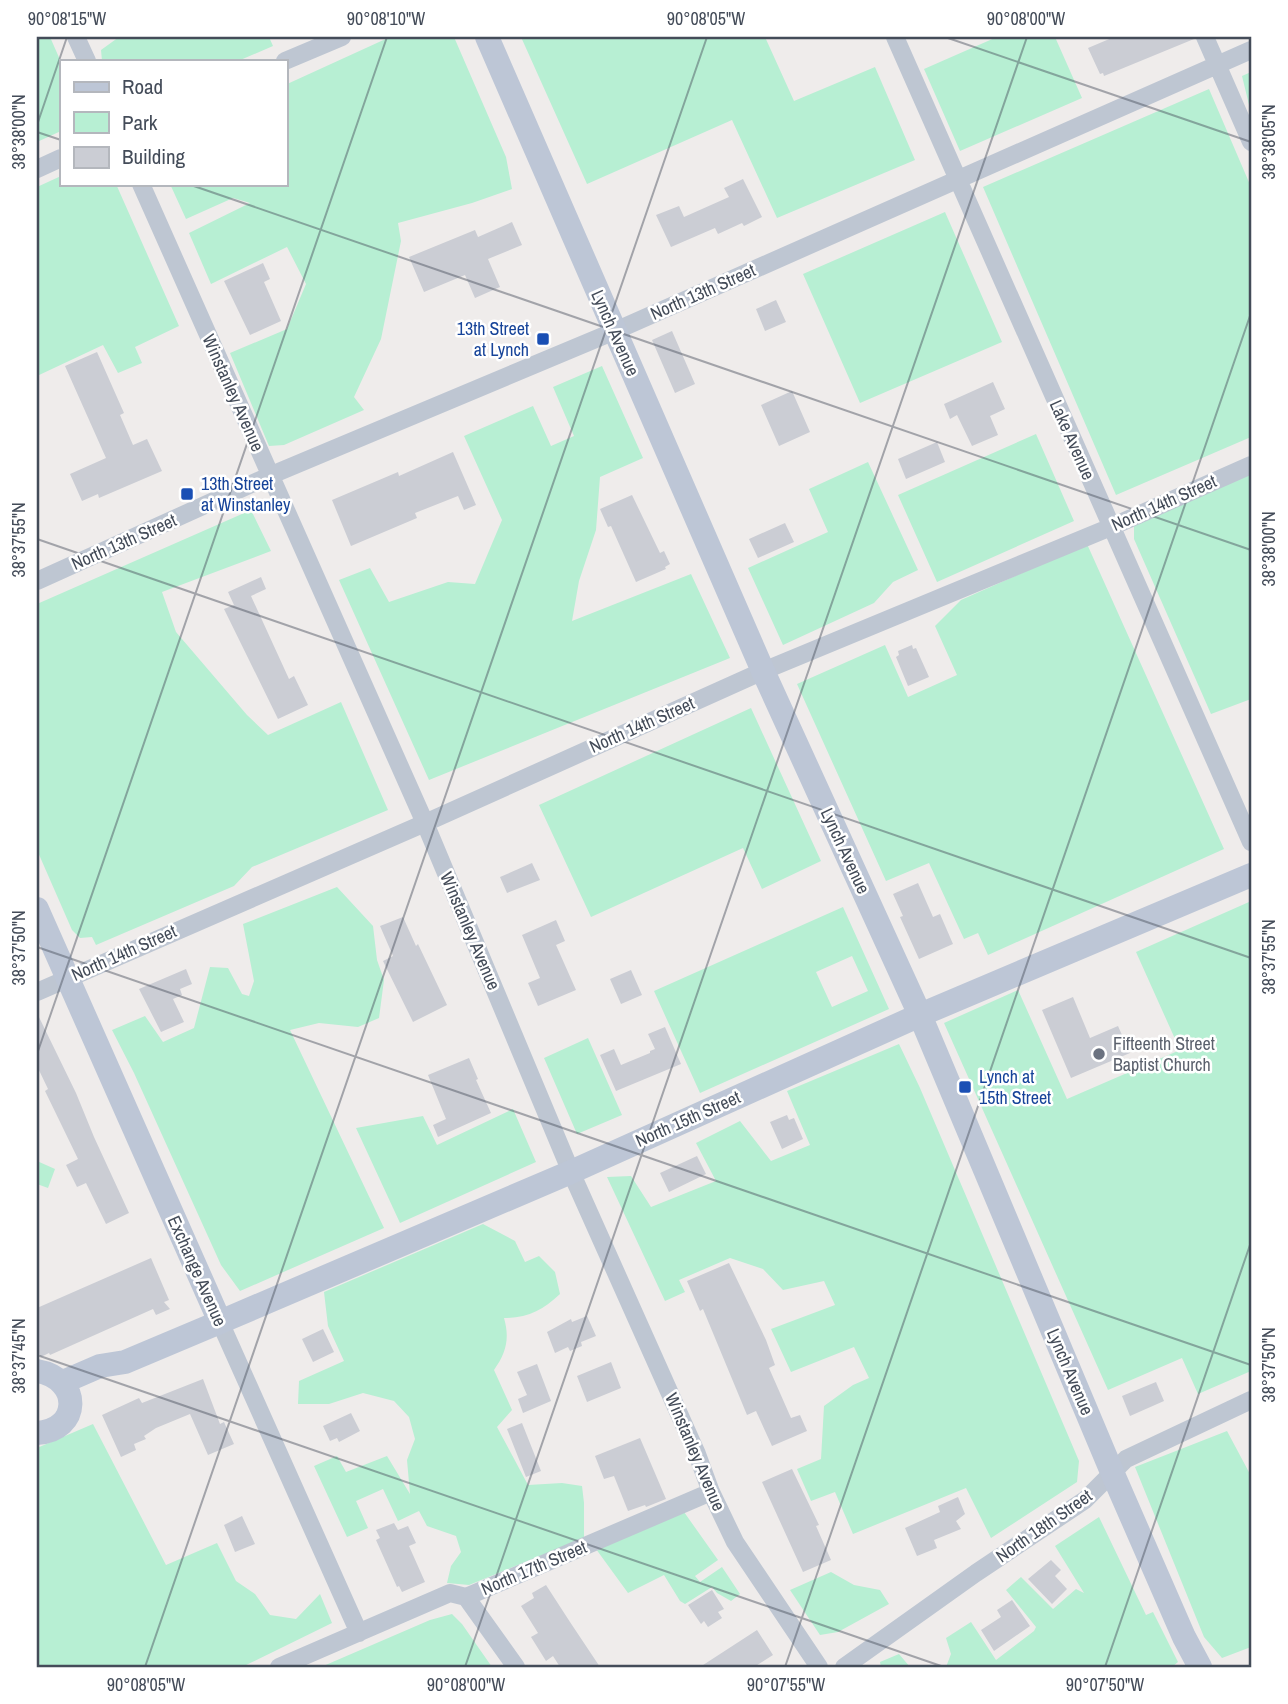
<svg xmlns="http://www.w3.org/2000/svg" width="1288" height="1704" font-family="'Archivo Narrow',sans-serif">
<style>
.green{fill:#b7efd3;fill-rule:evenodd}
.building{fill:#cbcdd4}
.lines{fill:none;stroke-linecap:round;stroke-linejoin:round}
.street{stroke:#bec6d2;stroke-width:18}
.secondary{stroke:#bdc6d6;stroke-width:24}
.ticks{fill:none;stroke:#444c59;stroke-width:2;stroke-opacity:0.45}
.transit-dot{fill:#1a4fb4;stroke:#fff;stroke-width:2.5}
.worship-dot{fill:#6b7280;stroke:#fff;stroke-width:2.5}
.labels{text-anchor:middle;stroke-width:5;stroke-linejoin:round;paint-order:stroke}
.street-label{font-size:18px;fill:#444c59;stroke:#fff}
.transit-label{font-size:18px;fill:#164399;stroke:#fff;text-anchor:start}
.worship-label{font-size:18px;fill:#5b616d;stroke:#fff;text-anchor:start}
.neatline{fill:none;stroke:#444c59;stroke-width:2.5}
.ticks-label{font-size:18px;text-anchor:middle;fill:#444c59}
</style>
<rect width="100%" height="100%" fill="#efeceb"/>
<path class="green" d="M37 37H50L61 62V131L37 142Z
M119 37H269L273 46 238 61H102L101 50Z
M390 37H454L506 157 512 189 472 203 398 223 401 241 381 339 354 397 364 410 284 445 269 446 230 353 287 329 306 284 287 247 211 284 189 233 250 203 233 198 186 219 170 184H285V85Z
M521 37H765L794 101 875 67 915 160 777 218 732 120 587 184Z
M997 37H1055L1082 98 960 151 924 69Z
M1251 72V113L1242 76Z
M1209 89 1251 187V437L1116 495 983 187Z
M61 176V184H116L179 326 135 347 142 363 118 373 103 345 37 376V187Z
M945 212 1002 342 860 403 803 274Z
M602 366 643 458 600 477 596 530 579 581 572 621 691 574 730 658 429 780 339 580 370 568 389 602 448 582 475 584 502 520 464 436 533 406 551 446 574 436 553 387Z
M1036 434 1074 521 937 582 898 495Z
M868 462 918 570 893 582 874 603 783 645 748 568 828 532 809 489Z
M1251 472V699L1211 714 1134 539V523Z
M251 510 271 551 162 592 176 632 247 715 268 735 341 702 388 810 252 867 234 886 96 945 92 937 80 938 72 930 37 850V604Z
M1087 544 1224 849 988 955 978 933 964 939 929 863 886 881 797 684 885 645 908 697 957 675 935 626 961 600Z
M751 708 821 861 762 889 743 848 591 917 539 805Z
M337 887 373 926 377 960 384 980 379 1018 358 1027 319 1023 290 1030 384 1228 240 1291 221 1265 134 1073 112 1030 145 1016 163 1042 194 1028 210 967 228 968 242 994 249 996 254 981 243 924Z
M1249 902 1251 908V1371L1198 1394 1182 1358 1108 1390 944 1023 1018 990 1067 1099 1180 1050 1136 952Z
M843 907 889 1009 700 1093 654 991ZM852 956 868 991 832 1007 816 972Z
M588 1038 622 1115 577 1134 544 1058Z
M899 1044 920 1088 1079 1461 1077 1482 991 1538 966 1488 853 1534 835 1492 811 1501 797 1469 821 1459 824 1406 853 1385 869 1378 854 1347 791 1372 771 1329 835 1305 824 1281 783 1290 763 1269 730 1258 679 1280 685 1292 665 1301 607 1177 631 1176 651 1207 716 1181 696 1143 740 1121 771 1161 810 1145 787 1091Z
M513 1109 536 1162 400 1223 356 1128 423 1116 437 1145Z
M37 1161 55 1169 48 1188 37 1184Z
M483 1224 515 1241 525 1262 539 1256 555 1272 560 1294C543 1310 528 1318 504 1318 510 1339 506 1353 494 1370L512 1410 497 1427 528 1485 562 1483 582 1486 584 1503V1538L469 1585 447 1583 451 1566 461 1552 456 1536 427 1526 419 1511 398 1521 383 1489 356 1501 368 1528 347 1537 314 1466 337 1456 346 1472 387 1456 410 1494 407 1460 415 1439 409 1417 394 1401 363 1393 329 1404H298L299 1381 344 1361 328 1326 324 1292Z
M93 1424 166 1565 217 1543 236 1581 255 1594 270 1615 296 1619 320 1594 332 1623 242 1667H37V1448Z
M1227 1431 1251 1476V1647L1222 1658 1204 1637 1135 1467Z
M684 1512 718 1560 695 1576 700 1582 722 1567 740 1594 731 1601 717 1593 712 1587 685 1604 680 1601 664 1575 628 1593 596 1549Z
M1099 1517 1146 1615 1153 1612 1178 1662 1172 1667H946L951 1654 946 1638 971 1622 996 1660 1034 1631 1036 1627 1006 1590 1021 1577 1053 1609 1076 1589 1084 1593 1055 1546Z
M831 1572 854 1585 880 1590 889 1604 838 1632 820 1635 790 1590Z
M452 1614 462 1624 492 1667H321L430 1620Z
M899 1654 910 1667H881L880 1662Z"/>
<path class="building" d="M1114 37H1194V39L1104 76 1103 73 1100 74 1088 48Z
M743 179 762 217 744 226 742 223 718 234 715 228 671 247 656 215 679 206 684 217 729 197 724 188Z
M512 222 522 245 488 259 500 287 475 298 465 275 424 292 409 257 475 230 478 237Z
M263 263 270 279 264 282 281 321 250 335 224 281Z
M776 300 786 322 765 331 756 309Z
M672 331 695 384 675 393 652 340Z
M97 352 124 413 120 415 133 445 147 439 162 471 99 498 98 494 82 501 70 474 106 458 65 366Z
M993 382 1005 409 990 416 998 435 972 446 957 415 950 419 944 404Z
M792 391 810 432 779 446 761 405Z
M937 442 945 462 906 479 898 459Z
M453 452 476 505 464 510 458 496 415 513 417 518 351 546 332 500 398 472 399 476Z
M632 495 660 553 664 551 670 564 665 567 666 569 636 582 611 526 608 527 600 509Z
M785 523 794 542 758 558 749 539Z
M261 577 266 589 251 596 289 679 294 676 308 705 278 719 224 609 234 605 228 592Z
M912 645 913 649 916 648 929 677 908 686 896 657 899 655 898 651Z
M532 863 540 880 507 893 500 877Z
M918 883 933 917 940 914 953 944 919 959 900 917 903 916 893 894Z
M403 917 416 946 418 944 447 1005 413 1022 383 961 393 956 380 926Z
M556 920 565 941 556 945 576 990 538 1006 528 983 540 978 522 935Z
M186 969 192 984 180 989 182 995 173 999 184 1022 161 1032 139 989Z
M631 970 642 995 621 1004 610 979Z
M1073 997 1090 1038 1118 1026 1130 1053 1071 1078 1042 1010Z
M37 1013 76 1093 94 1137 129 1213 106 1224 86 1183 77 1187 66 1165 78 1159 45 1091 48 1089 37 1066Z
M665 1027 681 1064 616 1091 600 1055 614 1049 621 1065 650 1053V1051L655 1049 648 1034Z
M469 1058 478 1079 476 1080 491 1113 438 1137 433 1125 446 1119 428 1075Z
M787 1115 789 1120 794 1118 803 1139 782 1149 770 1122Z
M697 1156 706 1174 669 1192 660 1173Z
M151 1258 169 1300 164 1302 170 1309 156 1315 153 1309 50 1355 49 1353 41 1357 37 1350V1308Z
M729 1263 766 1340 775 1365 769 1368 791 1418 800 1415 807 1431 772 1446 756 1411 747 1415 703 1309 700 1311 687 1281Z
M587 1316 596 1336 581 1342 582 1346 570 1351 568 1347 555 1353 547 1332 571 1319 572 1322Z
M323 1329 334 1352 313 1362 302 1339Z
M611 1362 621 1388 587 1402 577 1376Z
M537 1364 551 1401 523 1413 518 1399 527 1395 517 1372Z
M203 1379 220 1424 224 1422 234 1444 208 1455 190 1414 156 1428 144 1436 146 1439 134 1444 136 1450 121 1457 102 1415 139 1398 142 1403Z
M1156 1382 1164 1401 1130 1416 1122 1396Z
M351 1413 360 1431 339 1442 337 1438 330 1441 323 1426Z
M522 1423 541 1471 526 1477 507 1429Z
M640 1438 666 1499 646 1507 645 1505 628 1511 614 1476 604 1479 595 1456Z
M792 1469 819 1525 816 1526 831 1560 803 1572 762 1482Z
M958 1497 965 1514 956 1521 961 1529 934 1540 937 1548 917 1556 905 1528 940 1512 938 1506Z
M242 1516 255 1544 235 1552 224 1525Z
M394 1523 398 1530 408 1526 416 1543 409 1546 425 1582 402 1592 399 1586 397 1587 376 1540 380 1538 376 1530Z
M1051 1560 1061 1570 1055 1576 1067 1589 1052 1604 1028 1579Z
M546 1585 570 1622 600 1667H560L553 1656 546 1661 531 1637 538 1633 521 1606 534 1598 532 1593Z
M712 1590 724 1609 718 1612 722 1618 708 1627 704 1621 701 1624 688 1605Z
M1012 1600 1030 1626 994 1651 981 1630 1001 1617 997 1610Z
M757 1630 773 1655 754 1667H700Z"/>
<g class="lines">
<path class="street" d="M76 37 87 61
M895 37 1251 842
M1205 37 1251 142
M285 61 342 37
M37 169 61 158
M141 184 425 823 571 1172 697 1454 711 1492 735 1542 819 1667
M37 581 269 476 615 331 1251 50
M37 992 425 823 763 671 1111 527 1251 465
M220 1322 359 1633
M466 1597 516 1667
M279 1667 450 1593 466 1597 711 1492
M844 1667 976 1573 1085 1500 1126 1459 1251 1400"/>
<path class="secondary" d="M487 37 763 671 920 1015 1112 1472 1184 1637 1200 1667
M37 909 220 1322
M37 1371C83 1379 80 1431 37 1433
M63 1382 100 1366 125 1362 220 1322 571 1172 920 1015 1251 875"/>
</g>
<path class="ticks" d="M945 37 1251 142M37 125 67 37M37 132 61 140M188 184 1251 550M37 539 1251 958M37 947 1251 1365M37 1054 387 37M37 1355 944 1667M145 1667 707 37M465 1667 1027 37M785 1667 1251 313M1105 1667 1251 1242"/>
<g class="transit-dot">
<rect x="536" y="332" width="14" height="14" rx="3.5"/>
<rect x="180" y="487" width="14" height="14" rx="3.5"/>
<rect x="958" y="1080" width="14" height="14" rx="3.5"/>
</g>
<circle class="worship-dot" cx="1099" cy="1054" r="7"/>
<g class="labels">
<g class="street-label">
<text transform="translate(703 292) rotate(-24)" y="6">North 13th Street</text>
<text transform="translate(615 333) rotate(66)" y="6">Lynch Avenue</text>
<text transform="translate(233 393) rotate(66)" y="6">Winstanley Avenue</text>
<text transform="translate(1072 440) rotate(66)" y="6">Lake Avenue</text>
<text transform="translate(1164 503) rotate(-24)" y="6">North 14th Street</text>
<text transform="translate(124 542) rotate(-24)" y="6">North 13th Street</text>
<text transform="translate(642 725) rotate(-24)" y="6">North 14th Street</text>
<text transform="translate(845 851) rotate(65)" y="6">Lynch Avenue</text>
<text transform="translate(470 931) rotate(67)" y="6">Winstanley Avenue</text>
<text transform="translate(124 953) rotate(-24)" y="6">North 14th Street</text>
<text transform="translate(688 1119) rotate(-24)" y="6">North 15th Street</text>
<text transform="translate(197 1271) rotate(66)" y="6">Exchange Avenue</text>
<text transform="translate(1070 1372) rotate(67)" y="6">Lynch Avenue</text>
<text transform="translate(695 1452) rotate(67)" y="6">Winstanley Avenue</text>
<text transform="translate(1044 1526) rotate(-35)" y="6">North 18th Street</text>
<text transform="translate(534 1568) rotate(-23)" y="6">North 17th Street</text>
</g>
<g class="transit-label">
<text x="529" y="335" text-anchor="end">13th Street<tspan x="529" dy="21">at Lynch</tspan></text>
<text x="201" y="490">13th Street<tspan x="201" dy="21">at Winstanley</tspan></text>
<text x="979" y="1083">Lynch at<tspan x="979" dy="21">15th Street</tspan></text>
</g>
<g class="worship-label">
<text x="1113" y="1050">Fifteenth Street<tspan x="1113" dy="21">Baptist Church</tspan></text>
</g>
</g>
<rect width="1288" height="1704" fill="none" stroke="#ffffff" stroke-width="77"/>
<rect x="60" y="60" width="228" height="126" fill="#ffffff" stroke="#b4b7bd" stroke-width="2"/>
<rect x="74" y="82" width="35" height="10" fill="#bdc6d6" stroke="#b4b7bd" stroke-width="2"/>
<text x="122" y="94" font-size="21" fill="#444c59">Road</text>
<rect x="74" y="112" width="35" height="21" fill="#b7efd3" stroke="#b4b7bd" stroke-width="2"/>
<text x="122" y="130" font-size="21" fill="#444c59">Park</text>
<rect x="74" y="147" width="35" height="21" fill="#cbcdd4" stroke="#b4b7bd" stroke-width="2"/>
<text x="122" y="164" font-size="21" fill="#444c59">Building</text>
<rect x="38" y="38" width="1212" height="1628" class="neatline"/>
<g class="ticks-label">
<text x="67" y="25">90°08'15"W</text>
<text x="386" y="25">90°08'10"W</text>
<text x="706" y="25">90°08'05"W</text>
<text x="1026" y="25">90°08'00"W</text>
<text transform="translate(19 132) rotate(-90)" y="6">38°38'00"N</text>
<text transform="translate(1269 142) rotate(-90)" y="6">38°38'05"N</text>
<text transform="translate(19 540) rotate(-90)" y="6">38°37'55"N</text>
<text transform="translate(1269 549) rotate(-90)" y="6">38°38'00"N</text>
<text transform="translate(19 948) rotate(-90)" y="6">38°37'50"N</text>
<text transform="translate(1269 957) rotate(-90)" y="6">38°37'55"N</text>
<text transform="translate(19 1356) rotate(-90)" y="6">38°37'45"N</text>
<text transform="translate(1269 1365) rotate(-90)" y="6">38°37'50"N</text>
<text x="146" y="1691">90°08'05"W</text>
<text x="466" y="1691">90°08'00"W</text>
<text x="786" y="1691">90°07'55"W</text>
<text x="1105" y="1691">90°07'50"W</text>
</g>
</svg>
